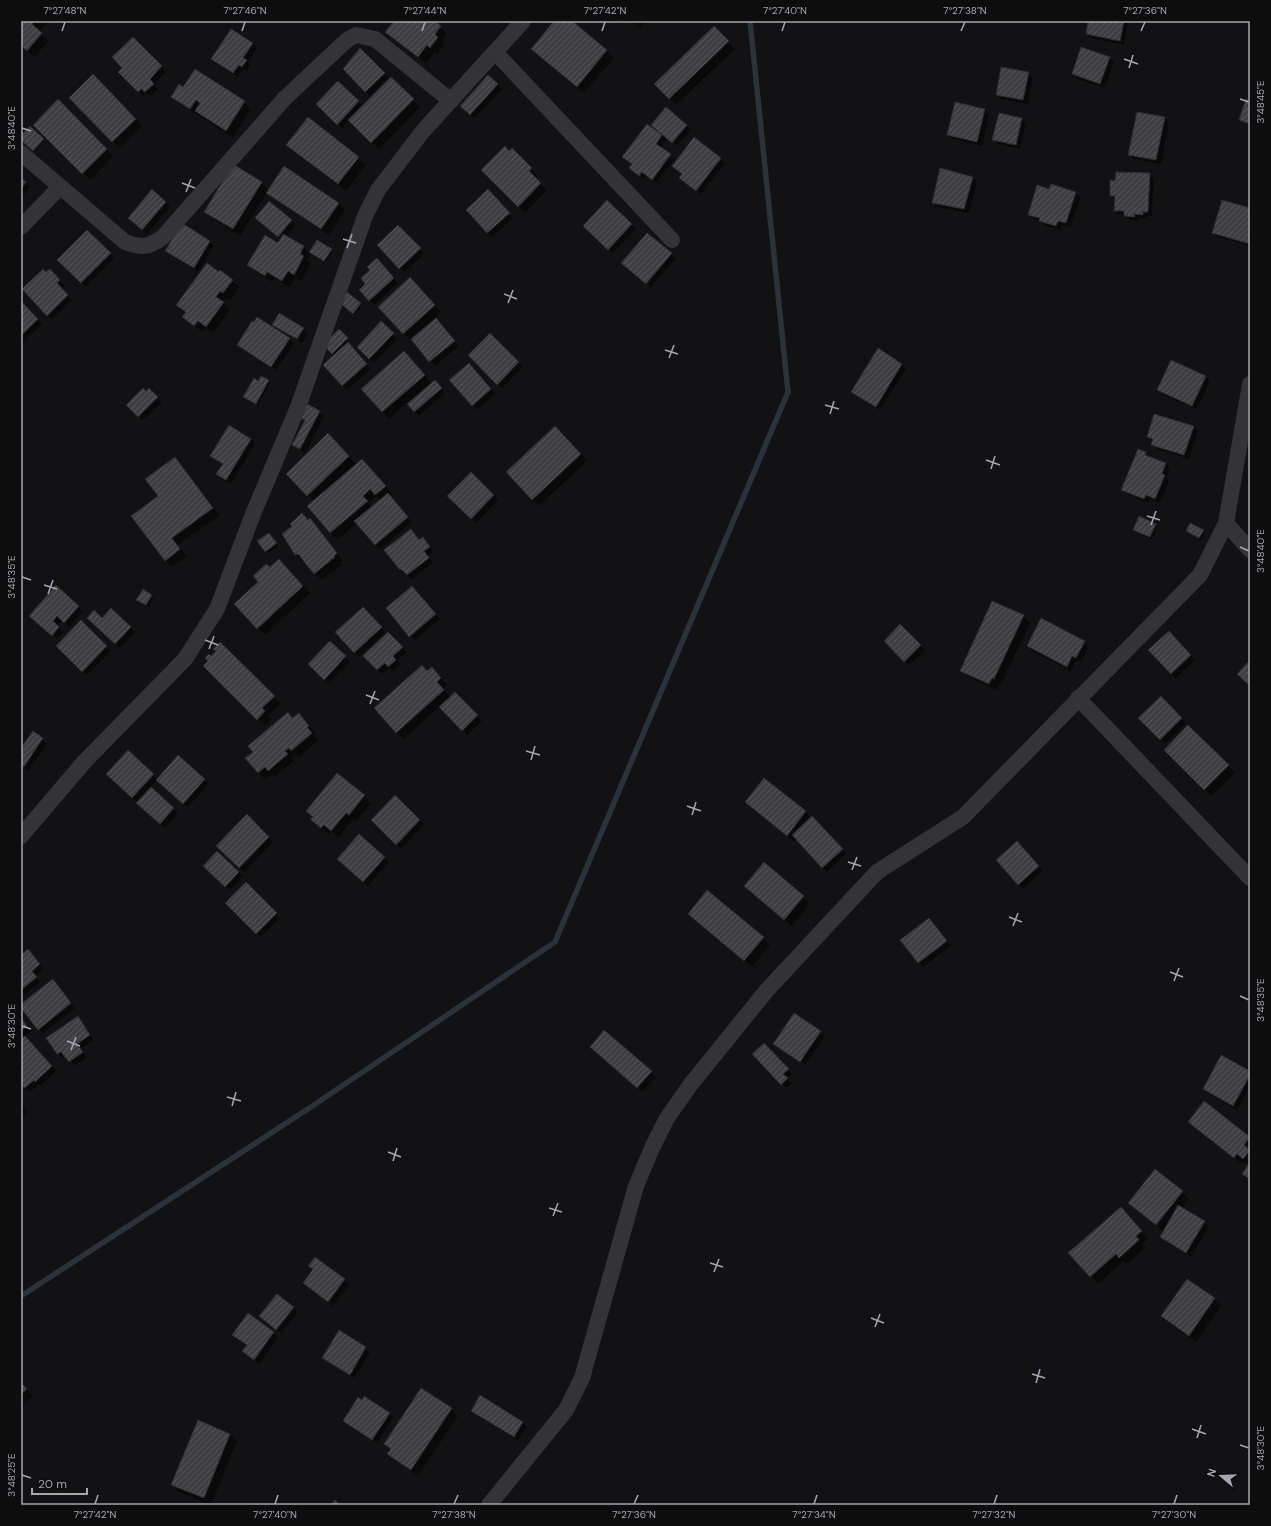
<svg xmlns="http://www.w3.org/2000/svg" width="1271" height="1526" font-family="'DM Sans',sans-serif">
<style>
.shadow{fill:#0007;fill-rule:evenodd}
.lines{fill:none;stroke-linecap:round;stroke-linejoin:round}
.stream{stroke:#2c323b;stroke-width:5.5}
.building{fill:url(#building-hatch);stroke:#2d2c2f}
.minor{stroke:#343338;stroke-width:16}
.ticks{fill:none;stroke:#a4a6b3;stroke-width:1.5}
.neatline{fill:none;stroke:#a4a6b3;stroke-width:1.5}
.ticks-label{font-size:10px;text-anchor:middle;fill:#a4a6b3}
</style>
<defs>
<pattern id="building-hatch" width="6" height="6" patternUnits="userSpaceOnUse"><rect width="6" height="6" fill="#3f3f43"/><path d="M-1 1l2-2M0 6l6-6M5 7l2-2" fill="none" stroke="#58585c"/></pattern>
</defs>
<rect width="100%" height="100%" fill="#121214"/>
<path class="shadow" d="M21 21H49L39 32 49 41 34 57 21 45Z
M395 21H433L447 34 441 42 444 45 437 54 435 52 426 63 387 32Z
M555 21H571L614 58 584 93 532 49Z
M617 21H624L621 24Z
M632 21H647L640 29Z
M1089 21H1128L1124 45 1091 38 1087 33Z
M721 34 735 49 676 105 656 84Z
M133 38 166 72 153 85 158 89 150 96 146 92 143 96 120 72 124 68Z
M253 43 257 48 248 62 250 65 247 71 244 69 238 77 213 59Z
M360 49 388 78 370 96 344 69Z
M1109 57 1114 62 1105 88 1077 79 1073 74Z
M1028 73 1033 78 1028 104 1001 99 997 94Z
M93 76 142 126 119 148 70 98Z
M391 78 420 107 379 149 350 120 342 128 317 104 338 82 363 107Z
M497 84 502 89 475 118 466 111Z
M183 89 244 102 251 109 233 138 179 103 172 96Z
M58 101 113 156 90 180 34 124Z
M1250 102V126L1240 119Z
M666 109 691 130 677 146 668 138 660 148 674 160 656 183 647 176 644 179 635 172 633 165 623 157 661 135Z
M985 110 989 115 982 146 953 139 948 135Z
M1164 118 1169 123 1161 164 1134 159 1129 154Z
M308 119 366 165 346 191 288 145Z
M1022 119 1026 124 1020 149 998 144 994 139Z
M30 127 45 141 35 152 21 139Z
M512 150 538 176 535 179 547 190 525 213 483 170Z
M720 158 725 163 701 194 685 182Z
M1149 174 1154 179 1152 216H1147V219L1139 218 1138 221 1130 220 1125 215H1119L1115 211V200L1111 196 1116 182Z
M972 178 977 182 969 213 937 207 933 202Z
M21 180 30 187 21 199Z
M261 183 269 190 338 203 345 210 329 235 274 199 267 192 240 236 212 218 205 211Z
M1050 190 1075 192 1080 197 1071 227 1062 225 1061 230 1045 225 1029 215ZM1033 215 1045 219V221L1033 217Z
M493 195 513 218 492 237 467 210Z
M166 202 170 207 147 234 133 222Z
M607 202 636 229 613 253 584 226Z
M1250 209V246L1218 237 1213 232Z
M291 220 295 225 286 237 303 247 309 253 317 241 333 252 326 262 311 252 307 260 311 264 301 281 295 278 289 287 275 278 272 282 256 272 249 265 278 244 281 239 261 223Z
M398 226 424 254 405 272 378 245Z
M87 231 114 258 86 287 59 260Z
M210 242 214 246 198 272 167 251Z
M671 254 675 259 651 287 627 267Z
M381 264 398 283 374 305 369 300 367 284 372 270Z
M50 270 64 285 61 289 72 300 52 319 23 289Z
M232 280 239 287 230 300 227 298 223 303 230 310 213 333 206 327 202 332 184 317 186 313 177 305Z
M417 286 441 312 435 318 459 346 435 366 412 339 410 340 403 333Z
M21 303 42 324 21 344Z
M342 304H360L362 306 355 315Z
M280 315 308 333 302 343 274 325Z
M381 323 397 339 374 363 358 347Z
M254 324 289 339 294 343 276 370 238 344Z
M339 331 371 369 347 390 325 365 335 356 324 345Z
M490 334 523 367 502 388 469 355Z
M411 360 432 384 439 386 445 393 419 416 407 403 389 419 362 389Z
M902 364 906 369 880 410 853 391Z
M473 369 495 394 477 410 472 405Z
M1205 376 1210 381 1197 409 1163 395 1159 390Z
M268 381 270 383 258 405 246 399 259 382Z
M149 389 162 402 143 420 127 405Z
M308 406 324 416 305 453 294 445 306 422 301 417Z
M1193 427 1198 431 1189 459 1157 449 1148 437Z
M562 434 587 461 539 506 533 499Z
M328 435 357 465 369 467 392 494 389 496 412 522 380 549 357 523 337 540 308 506 314 501 287 474ZM377 496 381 500 372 507 369 503Z
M251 439 255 444 231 484 218 474 223 465 211 456Z
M1145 453 1150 458 1166 464 1170 469 1166 478 1169 481 1160 503 1150 499 1148 503 1127 494 1122 489Z
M175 458 220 515 178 545 187 556 172 567 165 560 159 496Z
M471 473 498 500 476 523 449 496Z
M310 519 343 561 340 563 342 565 321 580 304 561 303 562 296 555 287 542Z
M1191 524 1205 533 1201 540 1187 531Z
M1155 525 1157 527 1152 539 1136 531Z
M415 535 420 541 427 543 434 552 428 556 433 563 412 579 400 570Z
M270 536 278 546 268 553 266 551Z
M286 567 310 593 265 635 258 628 259 582 270 569Z
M56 586 83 611 69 627 62 620 57 626 63 632 57 639 35 620Z
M143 591 154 598 148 607 140 602Z
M417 592 440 619 415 640 410 636Z
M367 613 385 632 359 656 354 652Z
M1023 616 1030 623 1001 685 999 684 996 690 969 677 962 670Z
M102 619 130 627 135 632 120 648 92 622Z
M81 621 111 651 87 675 57 646Z
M900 625 925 650 909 665 885 641Z
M388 633 406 652 397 661 400 665 393 671 390 667 382 674 364 656Z
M1173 637 1195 660 1176 678 1171 674Z
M330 642 350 662 329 684 309 664Z
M1084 642 1089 646 1081 662 1077 660 1071 671 1032 651 1028 646Z
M220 643 281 703 268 716 271 719 265 726 205 666 217 651Z
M427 672 438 675 447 685 443 689 451 698 455 693 482 721 467 735 440 706 404 739 375 708Z
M1161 697 1186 723 1165 744 1140 718Z
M288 714 293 719 299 714 315 733 313 735 318 741 299 757 296 755 291 758 294 761 275 777 272 774 265 780 247 759Z
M1188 727 1235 773 1211 796 1165 750Z
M33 733 47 744 28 771 21 765V750Z
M128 752 158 780H204L209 784 188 807 157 779 150 787 178 813 165 828 112 779Z
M364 796 371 803 356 821 353 819 339 837 331 831 329 834 319 826 307 811Z
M395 797 424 825 401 849 372 820Z
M746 802 805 812 816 821 846 854 827 872 797 839 794 842Z
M247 816 273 842 244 872 218 846Z
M1021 847 1043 871 1023 889 997 861Z
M384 858 389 862 368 886 343 863Z
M209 871 239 872 243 877 230 890Z
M246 884 280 918 261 937 226 903Z
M745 886 803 897 810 904 792 926Z
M689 914 763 938 770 945 752 967Z
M929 919 951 946 923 967 901 940Z
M32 955 44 969 36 976 40 982 21 998V956Z
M57 985 75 1008 43 1033 21 1006Z
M77 1017 94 1040 81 1049 87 1057 74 1066 66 1056 63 1058 58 1054 48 1038Z
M21 1019 31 1031 24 1037 56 1071 40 1086 39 1084 30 1092 21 1083Z
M604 1031 656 1077 642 1092 596 1051Z
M820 1032 825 1036 805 1065 774 1043Z
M764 1044 792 1074 787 1079 792 1083 786 1088 754 1054Z
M1250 1073V1087L1237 1110 1208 1093 1204 1089Z
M1204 1103 1250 1139V1180L1243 1174 1249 1165 1244 1161 1242 1164 1196 1128Z
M21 1104 28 1112 21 1119Z
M1182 1192 1189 1199 1182 1208 1209 1226 1191 1257 1166 1241 1161 1237 1164 1232 1129 1203Z
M1128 1215 1148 1239 1142 1244 1145 1248 1127 1264 1123 1261 1098 1284 1070 1253Z
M344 1280 349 1285 333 1306 304 1283Z
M1214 1299 1221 1306 1196 1342 1169 1323 1162 1316Z
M293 1308 298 1312 281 1333 265 1321Z
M340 1332 370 1353 354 1378 324 1358Z
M273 1333 278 1337 259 1364 243 1351 247 1346 234 1335Z
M21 1384 33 1396 21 1408Z
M451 1409 458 1416 418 1476 389 1454 391 1450 385 1444Z
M472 1411 522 1422 527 1427 518 1441Z
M389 1413 393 1418 377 1443 344 1421Z
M230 1434 237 1441 211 1505 179 1492 172 1485Z"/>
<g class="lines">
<path class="stream" d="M21 1296 311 1107 555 942 788 392 750 21"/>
</g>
<path class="building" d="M21 21H35L32 24 42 33 27 51 21 46Z
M394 21H435L441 26 435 34 438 37 430 48 427 45 418 57 385 32Z
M554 21H572L607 50 577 87 531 49Z
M1088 21H1124L1120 41 1086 34Z
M714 26 729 41 669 99 654 84Z
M231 29 253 43 243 58 247 60 242 67 239 65 233 73 211 59Z
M133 37 162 66 150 79 154 84 145 92 141 89 138 92 118 72 122 68 112 57Z
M1081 47 1110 57 1100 84 1072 74Z
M360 48 385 73 365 92 343 69Z
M1001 67 1029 72 1023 100 996 95Z
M195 69 245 101 226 131 195 111 200 103 196 100 190 109 171 97 179 84 183 87Z
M93 74 136 119 112 142 69 98Z
M488 75 498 84 470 115 460 106Z
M391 77 414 99 371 143 348 120Z
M338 81 359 101 337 125 316 104Z
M58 99 107 149 82 174 33 125Z
M1246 99 1250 101V124L1239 120Z
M955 102 985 109 977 142 947 135Z
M666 107 687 125 672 143 651 125Z
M1137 112 1165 117 1156 160 1128 155Z
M999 113 1022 118 1016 145 992 140Z
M308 117 359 157 338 184 286 145Z
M647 124 662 135 656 144 671 154 652 180 642 172 639 176 629 168 632 164 622 157Z
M30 126 44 139 33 151 21 140V135Z
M694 137 721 158 696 191 679 178 682 174 672 166Z
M505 146 509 151 512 148 532 168 529 171 541 183 518 207 481 170Z
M233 164 262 182 233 229 204 212Z
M284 166 339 203 321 229 266 193Z
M940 168 973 177 964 209 932 203Z
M1116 172 1150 173 1148 212H1143V215L1135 214 1134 217 1124 216V211H1114L1115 196H1110V180L1115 181Z
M21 178 26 182 21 189Z
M1051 184 1076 192 1066 223 1058 221 1056 226 1039 221 1040 218 1028 215 1037 185 1049 189Z
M152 189 166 202 142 230 128 218Z
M488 189 510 213 487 233 466 210Z
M607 200 632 224 608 250 583 226Z
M1222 200 1250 208V244L1212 233Z
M269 201 292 220 278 237 255 218Z
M182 223 210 241 194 268 165 251Z
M398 225 421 248 399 269 377 245Z
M87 230 111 253 81 283 57 260Z
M647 233 672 253 646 284 621 263Z
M283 234 304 246 300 254 304 256 294 275 288 271 282 281 267 272 265 276 247 265 265 235 278 243Z
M317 240 332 249 324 261 309 252Z
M377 258 394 278 369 301 359 290 365 284 361 278 370 270 367 267Z
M207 263 219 272 220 270 233 280 223 293 220 291 216 297 224 302 206 327 198 321 194 326 182 317 186 312 176 305Z
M43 269 46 272 50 269 60 280 57 283 68 295 47 316 22 289Z
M410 277 435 305 403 334 378 307Z
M347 292 361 303 353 314 339 302Z
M21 301 38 319 21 336Z
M279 313 304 328 297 339 272 325Z
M257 317 290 338 271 367 237 345 252 321 254 322Z
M436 318 455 341 429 362 411 339Z
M381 321 394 333 369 359 357 347Z
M339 329 348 338 332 354 323 345Z
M490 333 519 362 497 385 468 355Z
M348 342 367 364 342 386 323 365Z
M878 348 902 364 876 407 851 392Z
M404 351 425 375 382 412 361 389Z
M1171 360 1206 376 1192 406 1157 390Z
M469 363 491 389 472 406 449 380Z
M261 376 269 380 256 404 243 397 254 378 258 381Z
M435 380 442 388 414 412 407 404Z
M143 388 146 391 149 388 158 397 138 417 126 405Z
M307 404 320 411 300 449 292 445 305 420 300 418Z
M1154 414 1194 426 1184 455 1151 445 1153 439 1147 437Z
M229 425 251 439 226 480 216 474 223 464 210 456Z
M555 426 581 454 532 500 506 472Z
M328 433 349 456 307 496 286 474Z
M1138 449 1146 452 1145 455 1166 463 1162 474 1165 475 1155 499 1146 495 1144 499 1121 490Z
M175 457 213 508 172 538 180 549 165 561 131 516 158 496 145 479Z
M362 459 386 486 375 495 370 489 363 496 368 501 330 533 307 506Z
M471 472 494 495 471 519 447 496Z
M388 493 408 517 375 545 354 521Z
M302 513 308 520 310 518 337 553 334 556 335 557 314 574 298 554 295 555 282 534 292 526 290 524Z
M1139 516 1156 524 1150 537 1133 530Z
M1190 523 1204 530 1199 538 1186 531Z
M411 529 419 540 423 537 430 547 424 551 429 558 407 575 401 569 400 570 384 550Z
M269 533 277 543 265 552 257 541Z
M279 559 303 586 257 629 234 604 258 582 253 576 266 564 270 567Z
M56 585 79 606 64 623 57 616 53 621 59 627 52 636 29 616Z
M412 586 436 614 409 637 386 608Z
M143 589 152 595 146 605 136 600Z
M992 601 1024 615 994 679 992 678 989 684 960 671Z
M363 607 382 627 354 653 335 632Z
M111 608 131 627 115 644 87 618 94 610 102 618Z
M1041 618 1085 641 1076 658 1072 656 1067 667 1027 646Z
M81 620 107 646 82 672 56 646Z
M900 624 921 645 904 662 884 641Z
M1169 631 1191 655 1171 674 1148 650Z
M388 632 403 647 393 656 396 660 388 667 385 663 377 670 363 656Z
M330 641 346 656 324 680 308 664Z
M220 642 275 696 262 708 265 711 257 720 203 666 208 661 205 658 209 654 211 656 216 651 213 649Z
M1250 660V686L1237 674Z
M422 665 427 671 432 667 441 678 437 682 444 690 396 733 374 708Z
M455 692 478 715 462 731 439 707Z
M1161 696 1182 718 1160 740 1138 718Z
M288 712 292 718 299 713 309 726 307 727 312 733 291 751 289 748 285 751 288 754 268 771 265 767 258 773 245 758 253 752 248 746Z
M1188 725 1229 765 1204 790 1164 750Z
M33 731 43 738 24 767 21 765V748Z
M128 750 154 774 132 798 106 774Z
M178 755 205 779 183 804 156 780Z
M337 773 365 795 349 815 346 813 331 831 324 825 321 828 310 819 313 817 306 811Z
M764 778 806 811 787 836 745 802Z
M151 787 174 808 160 824 136 803Z
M395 795 420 820 396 845 371 820Z
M247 814 269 837 239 868 216 846Z
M812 816 843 849 822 868 792 835Z
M359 834 385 857 363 882 337 859Z
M1017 841 1039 866 1018 885 996 860Z
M217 851 239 872 225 887 203 866Z
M764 862 804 896 784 920 744 886Z
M246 882 277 913 256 934 225 903Z
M707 890 764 937 744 961 688 914Z
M929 918 947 941 918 963 900 940Z
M28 949 40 964 32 971 37 977 21 990V955Z
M53 979 71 1003 38 1030 21 1008V1004Z
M794 1013 821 1031 800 1062 773 1044Z
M78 1016 90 1035 77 1044 83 1052 69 1062 61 1052 57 1054 46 1038Z
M21 1018 27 1026 21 1031Z
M604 1030 652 1071 637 1088 590 1047Z
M25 1036 52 1066 35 1082 34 1080 25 1088 21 1085V1040Z
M764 1043 789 1069 783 1074 788 1078 781 1085 752 1054Z
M1221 1055 1250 1071V1075L1233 1106 1203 1089Z
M1204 1101 1250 1137 1244 1145 1250 1150 1243 1159 1237 1154 1234 1158 1188 1122Z
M1250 1162V1179L1242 1174Z
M1155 1169 1183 1191 1156 1225 1128 1203Z
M1178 1205 1205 1221 1186 1253 1160 1237Z
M1121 1207 1142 1231 1136 1236 1139 1240 1119 1258 1116 1254 1090 1277 1068 1253Z
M315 1257 345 1279 328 1302 303 1283 313 1269 308 1266Z
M1187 1279 1215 1298 1189 1336 1161 1316Z
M277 1294 294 1307 276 1330 259 1316Z
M248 1313 274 1332 254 1360 242 1351 247 1345 232 1335Z
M339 1330 366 1347 350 1375 322 1358Z
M21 1383 27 1389 21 1394Z
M421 1388 452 1408 411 1470 387 1454 391 1449 384 1444Z
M480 1395 523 1422 514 1437 471 1411Z
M364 1396 390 1413 372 1440 343 1421 358 1397 362 1400Z
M198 1420 230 1434 204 1498 171 1485Z
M335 1500 340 1505H331Z"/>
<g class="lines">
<path class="minor" d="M495 52 672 240
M21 153 125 242C142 248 148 248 163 237L285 98 347 40 356 35 375 39 451 101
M21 227 60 187
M1226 523 1250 550
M1078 698 1250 878
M21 836 85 761 185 659 217 609 253 514 298 407 365 216 378 190 423 131 523 21
M489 1505 566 1410 582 1378 636 1186 652 1148 667 1118 691 1084 767 990 877 872 963 817 1200 575 1226 523 1250 384"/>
</g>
<path class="ticks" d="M62 31 65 22M242 31 245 22M422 31 425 22M602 31 605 22M782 31 785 22M961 31 965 22M1141 31 1145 22M1124 59 1138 64M1129 68 1133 55M1240 99 1249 102M22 128 31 131M182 183 195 188M186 192 191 179M343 239 356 243M347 248 352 234M504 294 517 299M508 303 513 290M665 350 678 354M669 358 674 345M825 405 839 409M830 414 834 401M986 460 1000 465M991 469 995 456M1147 516 1160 520M1151 525 1156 511M1240 547 1249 551M22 577 31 580M44 585 57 589M48 594 53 580M205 640 218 645M209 649 214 636M366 695 379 700M370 704 375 691M526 751 540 755M531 760 535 746M687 806 701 811M692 815 696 802M848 862 861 866M852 870 857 857M1009 917 1022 922M1013 926 1018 913M1170 972 1183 977M1174 981 1179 968M1240 996 1249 1000M22 1026 31 1029M67 1041 80 1046M71 1050 76 1037M227 1097 241 1101M232 1106 236 1092M388 1152 401 1157M393 1161 397 1148M549 1208 562 1212M553 1216 558 1203M710 1263 723 1267M714 1272 719 1259M871 1318 884 1323M875 1327 880 1314M1032 1374 1045 1378M1036 1383 1040 1369M1192 1429 1206 1434M1197 1438 1201 1425M1240 1445 1249 1448M22 1475 31 1478M95 1504 98 1495M275 1504 278 1495M454 1504 458 1495M634 1504 638 1495M814 1504 817 1495M994 1504 997 1495M1174 1504 1177 1495"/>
<rect width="1271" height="1526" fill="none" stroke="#0d0d0e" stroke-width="44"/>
<g transform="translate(1221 1476) rotate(289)" stroke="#0d0d0e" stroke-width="3" paint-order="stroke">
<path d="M0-3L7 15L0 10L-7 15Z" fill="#a4a6b3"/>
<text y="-6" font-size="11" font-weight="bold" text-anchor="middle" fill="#a4a6b3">N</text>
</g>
<path d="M32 1488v6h55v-6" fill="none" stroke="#a4a6b3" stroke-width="2"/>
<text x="38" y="1488" font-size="12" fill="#a4a6b3" stroke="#0d0d0e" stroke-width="3" paint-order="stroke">20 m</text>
<rect x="22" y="22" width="1227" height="1482" class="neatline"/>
<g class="ticks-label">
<text x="65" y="14">7°27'48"N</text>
<text x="245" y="14">7°27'46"N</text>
<text x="425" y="14">7°27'44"N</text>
<text x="605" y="14">7°27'42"N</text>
<text x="785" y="14">7°27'40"N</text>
<text x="965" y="14">7°27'38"N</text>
<text x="1145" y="14">7°27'36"N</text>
<text transform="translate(1260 102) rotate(-90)" y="4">3°48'45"E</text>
<text transform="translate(11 128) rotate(-90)" y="4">3°48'40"E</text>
<text transform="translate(1260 551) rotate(-90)" y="4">3°48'40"E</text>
<text transform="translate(11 577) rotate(-90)" y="4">3°48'35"E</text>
<text transform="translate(1260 1000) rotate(-90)" y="4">3°48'35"E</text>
<text transform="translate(11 1026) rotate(-90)" y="4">3°48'30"E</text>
<text transform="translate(1260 1448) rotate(-90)" y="4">3°48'30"E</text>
<text transform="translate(11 1475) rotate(-90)" y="4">3°48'25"E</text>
<text x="95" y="1518">7°27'42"N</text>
<text x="275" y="1518">7°27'40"N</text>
<text x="454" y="1518">7°27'38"N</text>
<text x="634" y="1518">7°27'36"N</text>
<text x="814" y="1518">7°27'34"N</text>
<text x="994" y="1518">7°27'32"N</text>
<text x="1174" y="1518">7°27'30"N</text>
</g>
</svg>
